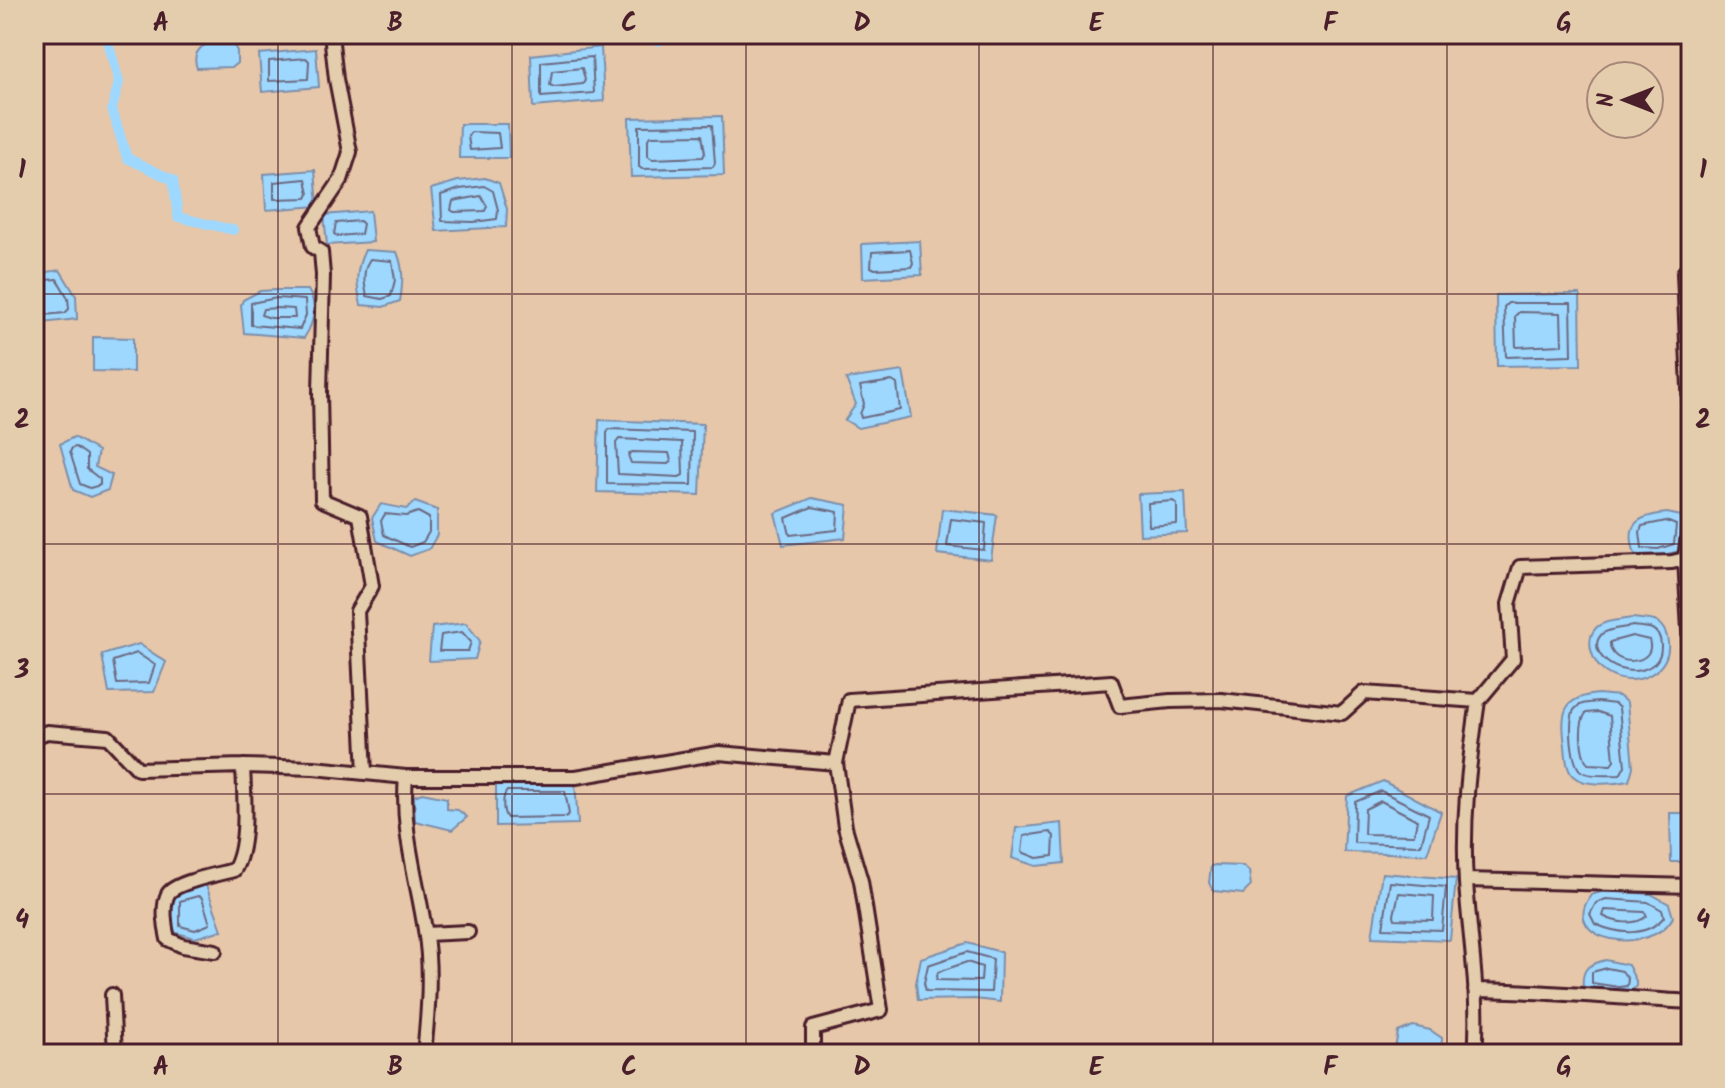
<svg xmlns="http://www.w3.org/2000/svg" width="1725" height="1088" font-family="Kalam,sans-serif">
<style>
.water{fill:#9ed8ff;stroke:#7c8eaa;stroke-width:2}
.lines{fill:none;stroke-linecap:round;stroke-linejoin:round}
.shore{stroke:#6c6980;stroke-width:2}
.canal{stroke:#9ed8ff;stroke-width:10}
.minor-casing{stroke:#4a1f2b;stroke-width:18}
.minor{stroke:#e3cdac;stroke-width:12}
.grid{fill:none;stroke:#4a1f2b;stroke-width:2;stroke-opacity:0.55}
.neatline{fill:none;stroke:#4a1f2b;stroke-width:3}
.grid-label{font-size:26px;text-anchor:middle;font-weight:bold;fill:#4a1f2b}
</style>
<rect width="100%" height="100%" fill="#e7c7a9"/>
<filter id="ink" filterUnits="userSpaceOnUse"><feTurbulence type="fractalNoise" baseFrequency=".0125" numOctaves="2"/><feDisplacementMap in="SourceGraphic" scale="16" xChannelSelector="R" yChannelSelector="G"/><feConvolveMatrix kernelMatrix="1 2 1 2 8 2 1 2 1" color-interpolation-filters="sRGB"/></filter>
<g filter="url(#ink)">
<path class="water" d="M215 41 233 44 237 51V63L232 67 197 68C191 53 202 44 215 41Z
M601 47 604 101 533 107 531 55Z
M316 49 319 87 262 92 259 54Z
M722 116 724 175 631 177 629 118Z
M460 124H508L509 158H459Z
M315 170 318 206 266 210 264 174Z
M485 178 499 183 507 209 506 227 436 231 431 189 458 181Z
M370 211 373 242 327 245 324 215Z
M920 241 922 275 863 278 862 244Z
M365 250 397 252C404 269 403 283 400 301L383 307 361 305C356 284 355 270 365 250Z
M60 270 76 296 77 319 34 324V274Z
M276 290H308C318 306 314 323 304 338L244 333 241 305 243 300 260 291Z
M1580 294 1581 365 1497 366 1496 295Z
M93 337 133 338V372L93 371Z
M903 371 911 417 858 428 845 420 856 404 846 379Z
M599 420 703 424 700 495 597 492Z
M74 437 98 451 95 467 112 475 108 490 90 497 73 490 60 444Z
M1185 492 1187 533 1140 535 1138 494Z
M812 498 848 505 845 538 783 545 775 513Z
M415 502 437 510V535L429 549 410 556 377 541 372 518 381 504 406 509Z
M942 509 997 515 991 560 937 554Z
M1667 513 1681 516 1685 523 1679 551C1664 555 1650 560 1635 554 1624 522 1639 516 1667 513Z
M1632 618C1639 619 1651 619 1657 622 1662 625 1666 632 1667 637 1676 672 1632 692 1605 672 1593 664 1584 640 1596 628 1604 620 1621 620 1632 618Z
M466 623 480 641 475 659 429 661 432 627Z
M139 644 166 662 154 692 109 693 102 655Z
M1598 694 1619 696 1627 703 1633 767 1629 781C1614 784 1585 787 1573 776 1566 769 1566 756 1565 746 1561 714 1561 697 1598 694Z
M1383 781 1441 812 1427 854 1344 852 1347 796Z
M496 782 575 783 578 824 496 826Z
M422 793 447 798V809L458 810 467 817 452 830 415 821 414 796Z
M1670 813H1691V862H1671Z
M1062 823 1064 863 1036 866 1012 858 1016 828Z
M1215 865 1243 866 1249 871 1251 886 1243 894 1214 891 1209 883 1211 866Z
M1382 873 1456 879 1450 940 1372 937Z
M206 885 222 930 195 938 170 931 172 894Z
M1604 891 1651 894 1669 904 1673 917C1653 957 1556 943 1591 895Z
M967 943 1001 952 1000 1002 975 999 918 1000 916 983 921 958Z
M1606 960 1628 965 1636 981V986L1628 995 1586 990 1583 987C1581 968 1589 964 1606 960Z
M1413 1026 1430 1030 1442 1038 1441 1054H1397L1395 1049 1398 1032Z"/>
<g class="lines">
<path class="shore" d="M592 57 594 93 541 97V62Z
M306 58 309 61 308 79 269 81V61Z
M582 68 585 80 583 84 554 87 550 85 552 71Z
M712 125 715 163 713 167 642 169 639 167V126Z
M471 132 498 133 500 148 470 150 468 136Z
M702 135 705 153 703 157 652 159 648 156V139L650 136Z
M306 179 309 194 307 198 274 199V182Z
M484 186 493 191 498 210 497 219 474 222 442 221 441 195 460 189Z
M481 196 487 206 485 211 454 212 451 210 453 201Z
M360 221 363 224 361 234 338 236 334 234 336 223Z
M910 250 913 263 911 267 875 269 871 267 872 252Z
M370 259 392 261 395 280 391 296 382 299 367 296C364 283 362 271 370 259Z
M34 281 57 279 68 298 69 309 65 313 34 316
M277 298 305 300 306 315 300 329 251 325V303Z
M1508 303H1571L1572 355 1506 357 1504 307Z
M278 308 294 309 295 318H271L261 315 263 309Z
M1519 312 1561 313 1562 345 1516 347 1515 316Z
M892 381 897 384 900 410 861 418 860 414 864 404 860 386Z
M609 429 693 432 692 485 607 484V433Z
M619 439 682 442 683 475 679 477 618 474 616 443Z
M72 448 76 447 87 455V469L100 479V485L90 488 80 484 70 452Z
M632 452 669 453 671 461 668 464 631 463 628 455Z
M1173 501 1177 504V524L1149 526 1148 503Z
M812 507 838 512 837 530 790 535 786 518Z
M418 512 429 518V532L423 542 410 547 384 535 381 521 385 514 406 516Z
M951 519 986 523 984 550 947 546Z
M1666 521 1676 525 1674 544 1658 549 1642 548 1640 532 1642 526Z
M1633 626C1638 627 1647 627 1652 629 1664 635 1663 655 1655 663 1628 686 1582 654 1602 634 1608 628 1624 628 1633 626Z
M462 632 471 642 468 651H439L441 635Z
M1632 636 1649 640C1658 667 1608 668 1610 642Z
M137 653 155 665 149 683 117 684 113 661Z
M1598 702 1615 704 1619 708 1625 766 1620 775C1610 775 1591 777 1582 772 1571 766 1568 720 1574 710 1580 702 1589 703 1598 702Z
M1598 712 1610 716 1614 761 1611 765 1588 764C1580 753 1578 724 1586 713Z
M507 791H565L569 814 566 817 507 818C502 812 502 796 507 791Z
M1381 791 1429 815 1421 845 1354 843 1355 802Z
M1381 801 1417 820 1414 835 1364 834 1365 809Z
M1050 832 1054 836 1053 856 1037 858 1022 852 1024 836Z
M1390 882 1446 887 1442 930 1383 928Z
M1399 893 1434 896 1433 920 1395 919 1394 915Z
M198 896 202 898 210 924 195 930 180 926V901Z
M1606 899 1648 902 1662 910 1664 917C1646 938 1618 934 1595 924L1590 914 1596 903Z
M1605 910 1644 912 1647 916C1635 926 1616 923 1603 916Z
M967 952 993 959 991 992 926 991 924 983 928 965Z
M967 962 982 967 981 981 936 980 938 972Z
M1607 968 1622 971 1628 979 1627 986 1619 987 1592 983V972Z"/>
<path class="canal" d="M106 34 119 82 112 109 127 158 173 180 178 217 233 230
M658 34 659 41"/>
<defs>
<path id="minor" d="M331 34 336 79 350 152 341 180 309 227 313 247 321 252 323 275 320 392 322 500 360 516 372 586 357 611 365 773
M1691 265 1684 273 1691 434
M1685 559 1691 667
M34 737 47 732 108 737 138 769 243 766 314 768 406 777H576L719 753 836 763 849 700 1111 682 1120 706 1170 701 1221 700 1342 713 1364 693 1478 701 1513 659 1509 604 1520 567 1672 562 1685 559 1691 509
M406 777C401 830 417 878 425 930 432 970 428 1014 424 1054
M1466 880 1691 886
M426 934 468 932
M215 951 183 946 168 939C165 927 162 906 168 894 175 882 220 874 234 870 249 846 244 795 243 766
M1475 990C1547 991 1619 998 1691 1002
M112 995 115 1054
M813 1054V1028L881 1010 861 881 845 827 836 763
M1475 1054C1480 997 1470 940 1466 883 1462 822 1469 762 1478 701"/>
</defs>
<use href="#minor" class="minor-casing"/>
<use href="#minor" class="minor"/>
</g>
</g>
<path class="grid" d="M278 34V1054M512 34V1054M746 34V1054M979 34V1054M1213 34V1054M1447 34V1054M34 294H1691M34 544H1691M34 794H1691"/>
<rect width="1725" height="1088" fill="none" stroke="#e3cdac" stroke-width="88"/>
<g transform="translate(1625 100) rotate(270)"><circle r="38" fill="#e3cdac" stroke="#a68778" stroke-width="2"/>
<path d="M0-6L14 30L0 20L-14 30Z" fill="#4a1f2b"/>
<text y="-12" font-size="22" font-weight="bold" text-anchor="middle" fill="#4a1f2b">N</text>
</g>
<rect x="44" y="44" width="1637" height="1000" class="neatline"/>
<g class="grid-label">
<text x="161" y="31">A</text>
<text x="395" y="31">B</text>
<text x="629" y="31">C</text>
<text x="862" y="31">D</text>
<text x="1096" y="31">E</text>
<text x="1330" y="31">F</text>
<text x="1564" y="31">G</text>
<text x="22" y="178">1</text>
<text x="1703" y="178">1</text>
<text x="22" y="428">2</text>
<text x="1703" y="428">2</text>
<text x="22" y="678">3</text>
<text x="1703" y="678">3</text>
<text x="22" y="928">4</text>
<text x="1703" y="928">4</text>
<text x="161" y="1075">A</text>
<text x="395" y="1075">B</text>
<text x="629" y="1075">C</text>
<text x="862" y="1075">D</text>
<text x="1096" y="1075">E</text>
<text x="1330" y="1075">F</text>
<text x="1564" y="1075">G</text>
</g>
</svg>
